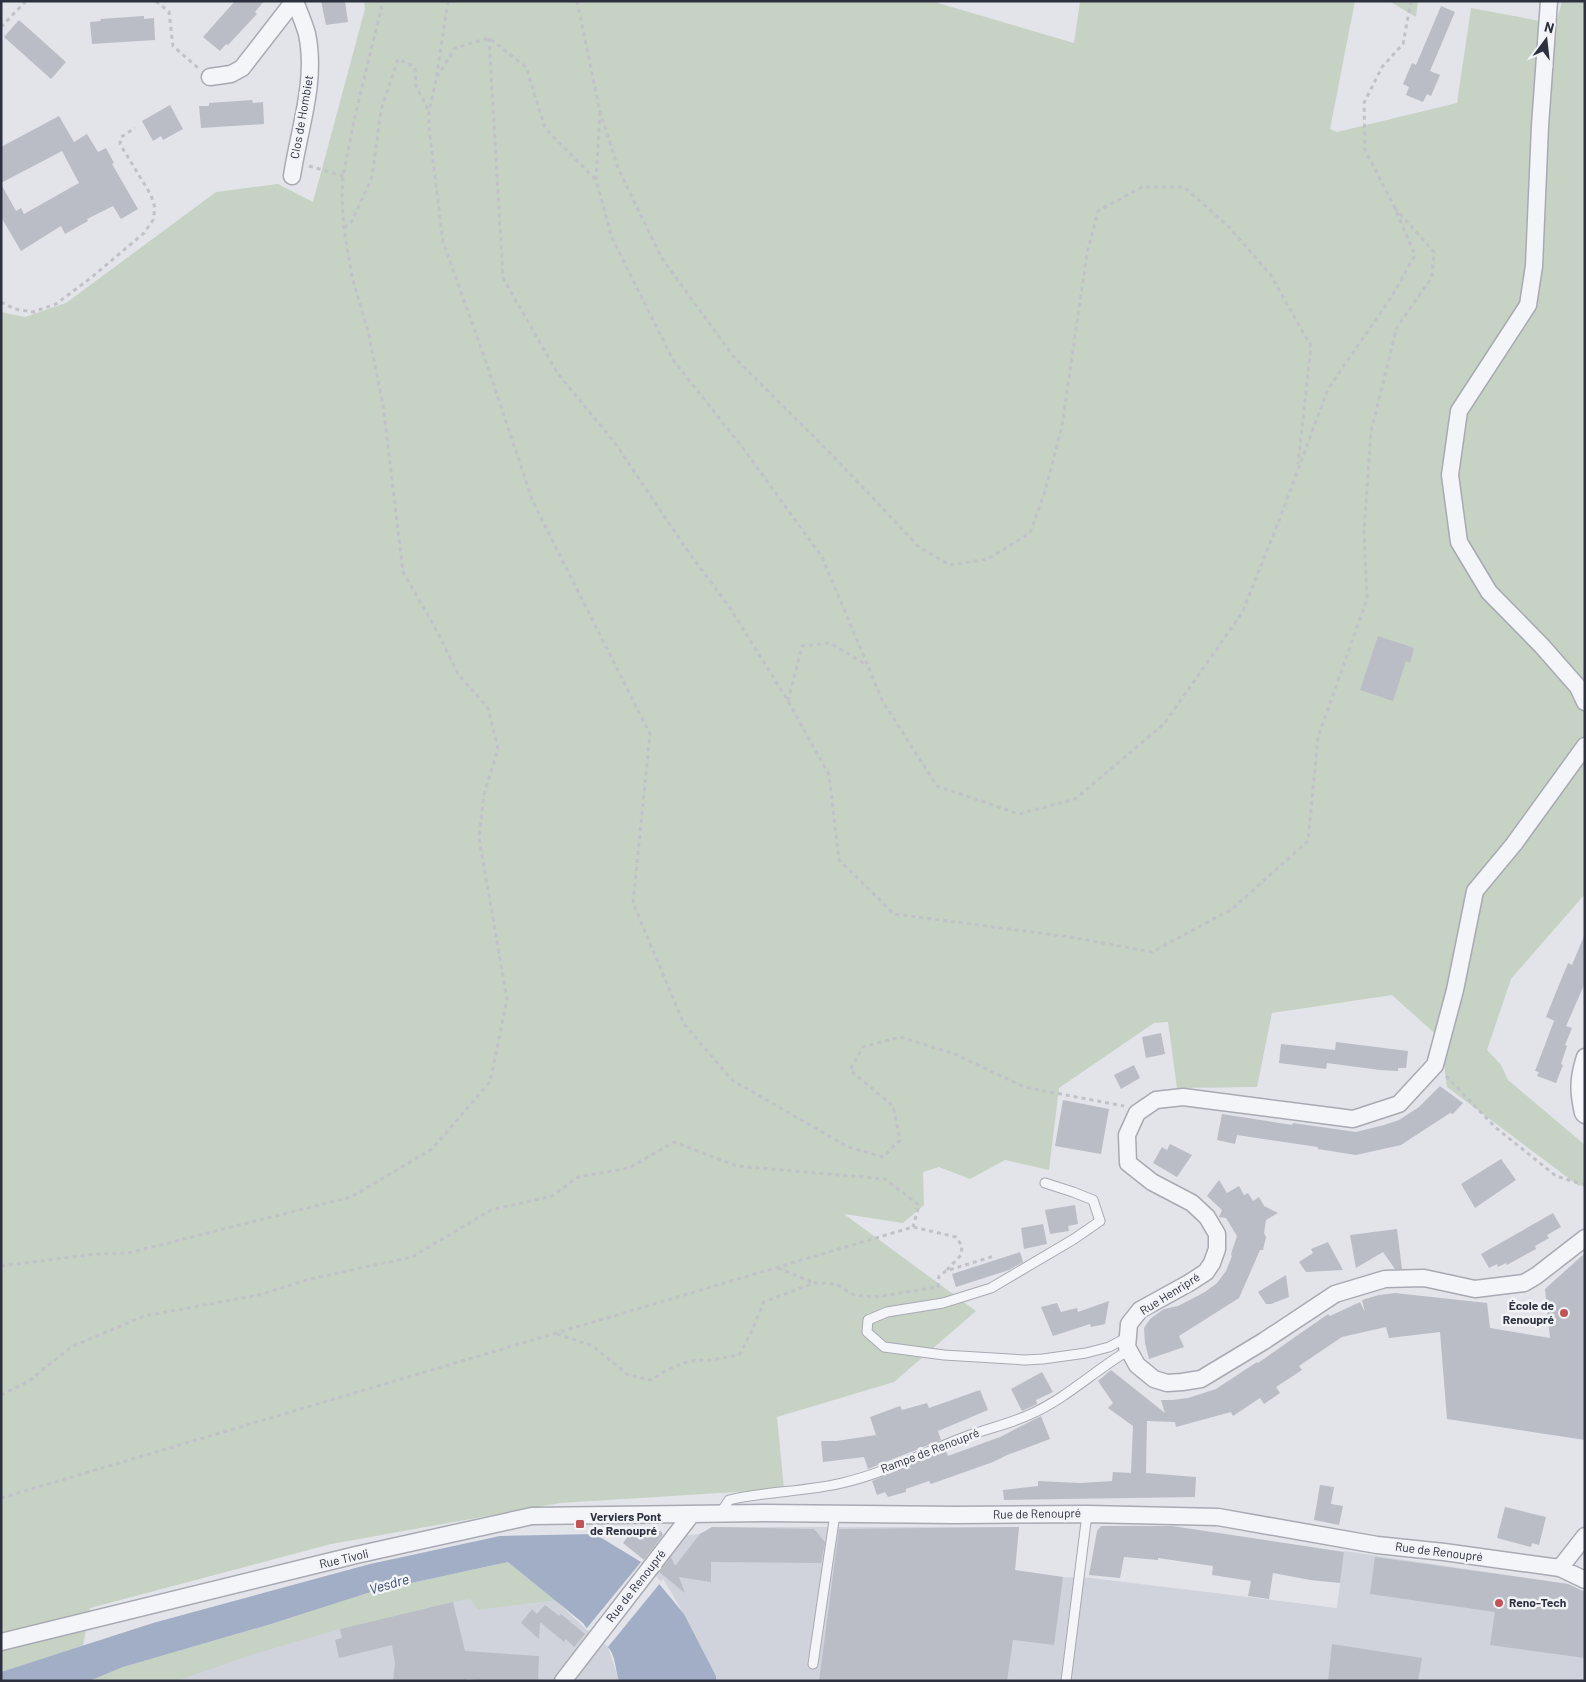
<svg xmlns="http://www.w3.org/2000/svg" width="1586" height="1682" font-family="Barlow,sans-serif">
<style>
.built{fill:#d0d3db}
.green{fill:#c6d2c4}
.water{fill:#a1aec5}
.pier{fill:#e2e4e9}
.building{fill:#babdc5}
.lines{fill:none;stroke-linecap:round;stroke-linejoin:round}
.lane-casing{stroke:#a8aab3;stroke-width:11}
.street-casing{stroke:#a8aab3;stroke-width:19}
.path{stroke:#c0c2c8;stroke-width:3;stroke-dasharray:4 4;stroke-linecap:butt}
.lane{stroke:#f4f5f8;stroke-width:9}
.street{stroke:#f4f5f8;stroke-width:16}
.poi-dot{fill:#c05457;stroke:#f1f3f6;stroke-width:2}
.labels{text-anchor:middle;stroke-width:5;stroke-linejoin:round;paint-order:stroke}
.street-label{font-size:12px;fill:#2c303f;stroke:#f1f3f6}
.poi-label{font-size:12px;font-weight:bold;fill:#2c303f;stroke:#f1f3f6;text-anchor:start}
.water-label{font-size:14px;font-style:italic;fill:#3a4b6f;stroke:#f1f3f6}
</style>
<rect width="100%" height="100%" fill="#e2e4e9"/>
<path class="built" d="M712 1527H1019L1015 1570 1063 1577 1091 1578 1337 1608 1344 1551 1568 1584 1585 1592V1681H716V1676L684 1614 663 1579 608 1647 619 1681H89L123 1667 271 1624 508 1562 555 1600 586 1629 641 1562 645 1561 664 1538 700 1534Z"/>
<path class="green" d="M364 1H931L1074 43 1080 1H1355L1330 129 1337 132 1457 103 1471 8 1556 24 1562 1H1585V894L1511 979 1487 1050 1501 1065 1508 1080 1585 1145V1182L1579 1186 1447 1087 1441 1039 1392 995 1272 1013 1257 1087 1177 1088 1168 1022 1154 1023 1059 1088 1049 1170 1005 1160 970 1179 939 1167 923 1172 924 1205 903 1223 844 1214 976 1311 894 1382 777 1417 784 1489 560 1503 331 1544 90 1608 83 1646 1 1672V312L25 317 66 303 216 192 278 184 313 202 365 9Z
M1389 1H1418L1416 17Z
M508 1562 555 1600 478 1610 470 1599 453 1602 340 1629 251 1655 176 1681H89L123 1667 271 1624 374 1591Z"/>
<path class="water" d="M595 1534 641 1562 684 1614 716 1676V1681H619C615 1669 616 1655 607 1646 599 1638 589 1633 583 1623L508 1562 374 1591 271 1624 123 1667 89 1681H1V1672L153 1623 370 1564 500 1536Z"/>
<path class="pier" d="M641 1562 651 1570 661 1582 608 1647 586 1629Z"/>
<path class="building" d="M235 1H264L255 12 257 14 228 45 226 44 220 51 203 37Z
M321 1H345L348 22 326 25Z
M1441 6 1455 12 1430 71 1440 75 1431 96 1427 94 1423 102 1406 95 1409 87 1403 84 1412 63 1416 65Z
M144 16V19L154 18 155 40 92 44 90 22 101 21 100 19Z
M19 20 66 62 51 79 4 37Z
M252 100 253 103 263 102 264 124 201 128 199 106H209V103Z
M170 105 183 129 163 140 161 136 153 141 142 121Z
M59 116 74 142 87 134 98 152 106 148 114 163 112 164 138 209 121 219 113 206 87 219 88 221 65 234 61 226 21 251 1 217V184L16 211 21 208 24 214 79 183 62 151 1 183V147Z
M1378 636 1414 648 1410 663 1406 661 1393 701 1360 690Z
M1584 936 1585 983 1566 1026 1572 1028 1565 1045 1567 1046 1561 1064 1563 1065 1556 1083 1537 1076 1539 1072 1535 1071 1554 1021 1557 1022 1546 1017 1568 963 1572 965Z
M1161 1033 1165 1054 1146 1058 1142 1037Z
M1336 1042 1408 1051 1406 1068H1398V1071L1380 1070 1327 1063 1326 1069 1279 1063 1281 1044 1335 1050Z
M1134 1065 1140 1078 1121 1089 1114 1075Z
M1440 1086 1463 1103 1453 1114 1450 1113 1401 1145 1356 1155 1318 1149V1147L1237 1135 1235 1144 1217 1140 1222 1114 1292 1125 1293 1123 1356 1132 1384 1125 1399 1120 1419 1107Z
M1063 1100 1109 1109 1101 1154 1055 1146Z
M1170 1144 1192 1155 1177 1177 1153 1163 1162 1147 1167 1150Z
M1501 1159 1516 1180 1475 1208 1461 1184Z
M1219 1180 1227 1193 1239 1186 1244 1195 1248 1193 1253 1201 1259 1197 1264 1206 1278 1213 1266 1220 1264 1233 1266 1237 1263 1250H1260L1239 1298 1179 1336 1184 1347 1149 1359 1145 1343 1144 1328 1150 1319 1164 1309 1178 1306 1205 1292 1217 1283 1226 1271 1232 1256 1231 1254 1237 1236 1226 1218 1219 1217 1222 1210 1207 1196Z
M1075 1205 1078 1224 1068 1226 1069 1231 1050 1234 1045 1210Z
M1553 1213 1561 1227 1547 1235 1549 1238 1535 1246 1536 1249 1507 1265 1506 1263 1498 1267 1497 1264 1489 1268 1481 1254Z
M1043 1224 1047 1244 1024 1249 1021 1228Z
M1397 1229 1402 1269H1395L1383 1252 1356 1268 1350 1235Z
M1328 1242 1343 1270 1306 1272 1299 1262 1313 1253 1311 1249Z
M1020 1252 1023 1262 1009 1270 956 1287 952 1274Z
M1585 1253V1440L1447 1419 1440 1332 1389 1338 1386 1327 1342 1337 1299 1366 1302 1370 1276 1387 1280 1393 1264 1404 1260 1398 1233 1416 1231 1412 1176 1427 1175 1422 1147 1421 1146 1473 1196 1477 1195 1497 1004 1500 1003 1490 1038 1486V1481L1081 1483 1112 1481 1113 1472 1131 1473 1133 1426 1108 1408 1113 1403 1098 1381 1111 1370 1165 1413 1161 1400H1172L1188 1398 1216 1389 1257 1362 1258 1363 1328 1314 1330 1316 1360 1302 1365 1312 1362 1300 1379 1295 1395 1293 1487 1303 1490 1328 1550 1338 1545 1289Z
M1286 1275 1289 1297 1271 1304H1266L1258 1292Z
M1109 1301 1105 1324 1091 1327 1090 1324 1053 1336 1041 1307 1057 1303 1061 1312 1077 1308 1078 1312Z
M1042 1372 1053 1392 1036 1400 1037 1404 1022 1411 1011 1389Z
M980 1390 988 1410 938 1431 941 1440 868 1469 864 1457 823 1462 821 1441H836L876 1435 870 1417 900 1406 902 1410 927 1403 929 1408Z
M1041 1416 1050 1439 1007 1455 993 1462 931 1484 929 1481 906 1489V1492L888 1497 885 1492 877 1495 872 1481 946 1451 948 1456 1000 1437Z
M1320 1485 1334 1487 1331 1504 1343 1506 1339 1525 1314 1520Z
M1505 1507 1546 1517 1539 1545 1532 1543 1531 1547 1497 1538Z
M1101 1526H1172L1344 1552 1340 1583 1310 1580 1273 1573 1269 1599 1248 1596 1251 1581 1212 1575 1213 1566 1158 1558V1560L1124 1557 1120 1578 1089 1575 1097 1531Z
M712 1527 814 1529 825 1542 821 1563 711 1562V1582L679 1577 685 1593 659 1572 671 1557 675 1566 700 1534Z
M1019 1527 1015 1570 1063 1577 1054 1645 1013 1640 1007 1681H819L839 1529Z
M634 1529 661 1531 663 1535 644 1560 623 1543Z
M1375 1557 1568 1584 1585 1592V1658L1490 1645 1495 1612 1370 1594Z
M453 1602 465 1651 539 1656 538 1681H487L467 1679V1681H393L395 1663 392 1645 339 1658 335 1640 342 1638 340 1629Z
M545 1605 559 1616 561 1614 585 1634 574 1647 566 1639 564 1642 540 1622 539 1639 521 1623 532 1609 537 1614Z
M1332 1644 1422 1658 1418 1681H1328Z"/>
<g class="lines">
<defs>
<path id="lane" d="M1045 1183 1073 1192 1093 1200 1100 1221 1074 1239 991 1288 943 1303 887 1312 868 1320 867 1332 884 1347 944 1355 1025 1360 1043 1359 1086 1353 1109 1347 1128 1337
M720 1514 729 1500C766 1491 805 1492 842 1483 886 1473 927 1451 970 1435 990 1428 1012 1423 1031 1414 1067 1398 1095 1370 1129 1350
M813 1664 835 1514
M1066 1681 1087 1514"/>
<path id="street" d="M1549 1 1540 126 1534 266 1528 305 1459 411 1450 475 1459 542 1489 592 1542 646 1578 687 1585 702
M210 77 231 74 242 68 294 1
M292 176C299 129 317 81 307 34 304 23 299 12 295 1
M1585 746 1514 844 1475 891 1455 990 1435 1065 1399 1104 1353 1119 1183 1097 1156 1100 1137 1113 1127 1135 1128 1163 1152 1182 1192 1203 1207 1217 1217 1234V1249L1212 1263 1206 1272 1189 1283 1140 1310 1129 1324 1127 1347 1137 1365 1154 1379 1167 1383 1182 1382 1201 1379 1264 1341 1335 1294 1385 1279 1424 1278 1475 1289 1524 1283 1536 1276 1585 1238
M1585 1057C1578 1079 1578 1091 1583 1113L1585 1115
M1560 1568 1585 1536
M1 1642 356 1555 532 1516 765 1513 955 1515 1087 1514 1218 1517 1377 1545 1444 1552 1560 1568 1585 1580
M563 1681 691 1515"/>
</defs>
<use href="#lane" class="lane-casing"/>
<use href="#street" class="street-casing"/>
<path class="path" d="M156 1 169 12 173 46 198 68
M448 1 436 80 429 111V128L443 242 485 359 533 502 650 734 633 903 684 1024 732 1080 848 1147 883 1157 900 1140 893 1106 850 1070 863 1047 900 1037 955 1054 1024 1087 1124 1106
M577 1 600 112 618 168 661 257 733 356 837 460 919 547 950 565 988 559 1030 533 1045 491 1062 426 1087 253 1098 211 1142 187H1184L1229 227 1270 274 1311 346 1298 464
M1 27 26 1
M489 38 503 278 558 374 615 443 685 547 730 608 788 701 829 775 839 860 894 914 1070 937 1152 952 1232 909 1308 841 1318 737 1367 599 1364 531 1371 431 1397 327 1432 277 1434 252 1395 208
M437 77 455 48 489 38 526 67 545 128 596 180
M600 112 596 180 612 238 673 360 743 448 822 557 883 702 937 786 1019 814 1075 799 1164 724 1242 613 1280 518 1328 389 1392 296 1415 255 1395 208 1365 150 1364 103 1382 67 1403 44 1411 1
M309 166 343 176
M344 228 352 221 372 177 381 110 398 59 415 67 416 86 429 111
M1 302 15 309 33 312 56 304 92 277 144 233 153 220 155 208 151 195 120 144 121 137 135 128
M788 701 802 646 830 643 867 665
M1446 1076 1495 1127 1556 1176 1585 1185
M1 1266 96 1254 128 1253 351 1197 432 1149 490 1082 507 999 479 838 484 794 498 749 488 708 458 674 437 631 403 572 383 405 368 331 352 277 344 229 342 200 343 176 355 116 383 1
M778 1268 814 1283
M557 1334 593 1346 628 1375 651 1380 667 1370 689 1361 711 1360 739 1355 749 1337 764 1302 814 1283 836 1284 854 1295 875 1297 938 1287 939 1276 946 1271 994 1256
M1 1395 29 1381 71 1347 144 1316 259 1295 310 1279 412 1257 491 1210 552 1196 578 1177 629 1168 674 1142 737 1166 885 1179 919 1205 913 1227
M1 1498 913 1227 956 1237 962 1246 961 1255 946 1271"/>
<use href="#lane" class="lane"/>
<use href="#street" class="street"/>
</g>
<g class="poi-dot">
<circle cx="1564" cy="1313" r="5"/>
<rect x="575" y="1519" width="10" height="10" rx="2.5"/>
<circle cx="1499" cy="1603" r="5"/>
</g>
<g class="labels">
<g class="street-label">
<text transform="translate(302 117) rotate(-80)" y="4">Clos de Hombiet</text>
<text transform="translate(1170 1294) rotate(-32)" y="4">Rue Henripré</text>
<text transform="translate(930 1451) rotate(-21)" y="4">Rampe de Renoupré</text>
<text transform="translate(1037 1514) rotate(-1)" y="4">Rue de Renoupré</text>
<text transform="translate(1439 1552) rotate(7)" y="4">Rue de Renoupré</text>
<text transform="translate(344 1559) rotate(-13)" y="4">Rue Tivoli</text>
<text transform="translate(636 1586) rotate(-52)" y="4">Rue de Renoupré</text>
</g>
<g class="poi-label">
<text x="1554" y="1310" text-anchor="end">École de<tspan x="1554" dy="14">Renoupré</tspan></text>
<text x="590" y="1521">Verviers Pont<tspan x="590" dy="14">de Renoupré</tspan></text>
<text x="1509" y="1607">Reno-Tech</text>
</g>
<g class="water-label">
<text transform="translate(389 1584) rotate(-16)" y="5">Vesdre</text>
</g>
</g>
<rect width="1586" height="1682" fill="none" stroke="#2c303f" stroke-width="5"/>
<g transform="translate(1546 40) rotate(15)" stroke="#f1f3f6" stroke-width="4" paint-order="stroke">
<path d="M0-4L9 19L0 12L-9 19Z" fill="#2c303f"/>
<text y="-8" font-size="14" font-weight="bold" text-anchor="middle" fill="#2c303f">N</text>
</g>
</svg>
